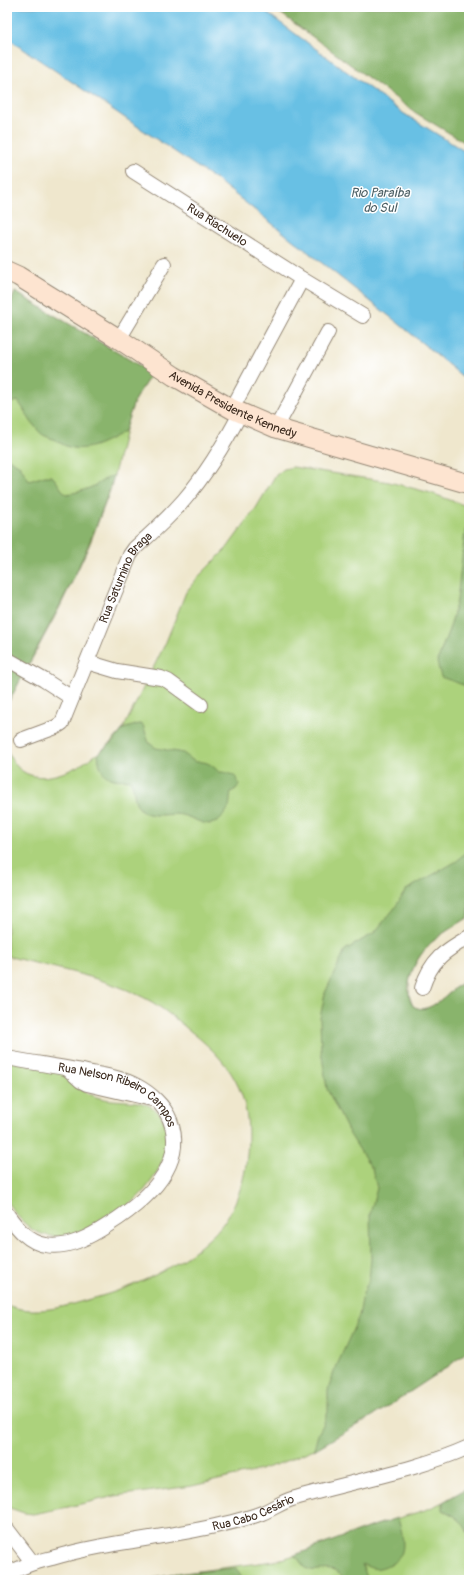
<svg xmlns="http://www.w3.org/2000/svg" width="476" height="1587" font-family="Pangolin,sans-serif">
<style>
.green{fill:#acd27c;stroke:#747e4d}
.forest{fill:#89b46c;stroke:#626f45}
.water{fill:#67c0e4;stroke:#517581}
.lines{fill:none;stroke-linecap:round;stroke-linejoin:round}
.street-casing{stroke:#958876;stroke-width:16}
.secondary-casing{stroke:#958876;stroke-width:21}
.street{stroke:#fff;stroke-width:14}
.secondary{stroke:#fde4d0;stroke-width:19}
.labels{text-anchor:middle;stroke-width:3;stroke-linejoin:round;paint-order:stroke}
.street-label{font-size:12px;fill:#3b2a1e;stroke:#fff}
.water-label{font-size:13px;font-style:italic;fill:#4a5e63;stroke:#fff}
</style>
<rect width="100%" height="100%" fill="#fff"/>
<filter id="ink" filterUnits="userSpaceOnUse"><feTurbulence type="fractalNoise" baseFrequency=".025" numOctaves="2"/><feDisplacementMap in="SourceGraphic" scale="8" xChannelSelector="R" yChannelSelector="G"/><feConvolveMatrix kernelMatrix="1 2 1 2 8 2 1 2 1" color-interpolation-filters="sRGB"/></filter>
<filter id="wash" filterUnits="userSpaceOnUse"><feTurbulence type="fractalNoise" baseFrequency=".012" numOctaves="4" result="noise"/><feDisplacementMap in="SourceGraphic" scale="16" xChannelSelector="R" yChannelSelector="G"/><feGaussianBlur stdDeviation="0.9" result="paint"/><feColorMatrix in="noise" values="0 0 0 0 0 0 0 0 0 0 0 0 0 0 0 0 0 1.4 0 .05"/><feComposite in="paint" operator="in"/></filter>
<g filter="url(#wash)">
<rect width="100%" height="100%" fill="#efe7cd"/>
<path class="green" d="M15 292 152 373 135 399 128 418 110 491 89 546 59 609 7 705V313Z
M293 467 389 482 431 493 469 507V917C457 925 443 932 432 942 416 957 401 984 413 1006 427 1015 441 999 451 991 457 986 463 982 469 977V1350L446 1368 381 1411 314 1449 281 1463 253 1472 192 1486 115 1496 68 1507 33 1514 24 1513 7 1507V1305C34 1316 64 1307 91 1299 133 1288 182 1266 213 1235 231 1218 243 1188 246 1164 254 1101 238 1068 189 1030 177 1020 165 1010 152 1002 108 977 55 969 7 956V749C27 808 100 759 123 729L166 642 186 592 200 575 227 548 256 508 275 476 284 469Z
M7 1061C21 1063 35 1066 48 1069 53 1070 59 1070 63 1073 68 1075 72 1082 76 1085 83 1091 92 1096 100 1098 118 1103 144 1097 158 1112 181 1137 157 1179 137 1198 129 1206 119 1211 110 1217 89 1228 67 1242 42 1234 26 1229 16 1214 7 1202Z
M469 1487V1580H144L176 1574 274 1561 295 1555 370 1527 428 1509 443 1502Z"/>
<path class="forest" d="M272 7H469V145L416 113Z
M15 292 152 373 135 399 124 432C107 440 89 453 69 447 64 446 60 442 55 440 47 436 43 437 37 429 29 421 25 410 18 401L10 403 7 402V313Z
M7 458 20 466 29 481 45 476H52C58 482 60 489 66 494 76 493 85 490 94 486 101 483 106 476 114 476L97 524 73 580 7 705Z
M469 522V687L441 677 437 662 451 624 457 600 465 531Z
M139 724 143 725 149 743 156 748 183 753 195 762C207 761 211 764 219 772 229 772 238 775 239 785L236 789 231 792C230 796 230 803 229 807 227 812 219 821 214 823 205 827 192 817 182 815 169 812 151 820 140 809 132 801 136 789 130 780 124 779 119 780 114 779 101 777 99 764 98 754L115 740 123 729Z
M469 848V917C457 925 443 932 432 942 416 957 401 984 413 1006 427 1015 441 999 451 991 457 986 463 982 469 977V1350L446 1368 381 1411 314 1450 318 1434 323 1425 328 1412V1390L334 1372 359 1316 363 1294 369 1279 371 1259 370 1214 377 1188 372 1169 349 1133 327 1089 321 1050 320 1018 325 993 345 950 374 933 394 909 406 890 457 861Z
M469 1487V1536C463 1520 457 1517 443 1510V1502Z
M398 1518C403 1538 410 1558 386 1566 376 1570 372 1569 362 1564L368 1580H343L342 1576C327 1563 317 1575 306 1568 302 1565 299 1559 295 1555L370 1527Z
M236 1568 243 1580H145L176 1574Z"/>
<path class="water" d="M7 7H259L403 113 469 154V382L398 323 218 181 7 38Z"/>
</g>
<g filter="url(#ink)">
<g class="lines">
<defs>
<g id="street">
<path id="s1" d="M133 171 302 279 232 409"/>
<path d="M302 279 363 316"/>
<path d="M119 339 164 264"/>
<path d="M276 428 328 332"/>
<path d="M7 659 44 680 72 698"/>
<path d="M87 662 117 671 161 678 168 681 201 705"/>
<path id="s2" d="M21 740 56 727 62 723 130 555 135 548C152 533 169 517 184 500 207 473 225 443 241 412"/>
<path d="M422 988C431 960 444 951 469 937"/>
<path id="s3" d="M7 1058C34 1063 61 1067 87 1072 104 1075 122 1078 137 1086 150 1093 164 1105 170 1120 188 1166 143 1203 108 1225 91 1236 68 1249 46 1245 29 1243 17 1228 7 1214"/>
<path d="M69 1070 81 1081 87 1084 152 1099"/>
<path d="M7 1529 33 1563"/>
<path id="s4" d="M7 1575C21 1566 36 1562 52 1558 102 1543 155 1539 206 1528 225 1524 244 1520 262 1513 272 1509 282 1502 292 1499 351 1481 413 1472 469 1447"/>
</g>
<g id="secondary">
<path id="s5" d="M7 271 18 276 119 339 174 376 232 409 276 428 469 484"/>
</g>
</defs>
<use href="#street" class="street-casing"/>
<use href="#secondary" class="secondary-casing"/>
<use href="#street" class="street"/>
<use href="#secondary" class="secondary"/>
</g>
</g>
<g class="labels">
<g class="street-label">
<text dy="4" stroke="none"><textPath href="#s1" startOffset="100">Rua Riachuelo</textPath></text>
<text dy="4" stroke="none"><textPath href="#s5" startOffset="263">Avenida Presidente Kennedy</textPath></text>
<text dy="4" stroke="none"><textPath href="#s2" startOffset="204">Rua Saturnino Braga</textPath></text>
<text dy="4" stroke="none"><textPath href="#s3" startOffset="120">Rua Nelson Ribeiro Campos</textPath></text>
<text dy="4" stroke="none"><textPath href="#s4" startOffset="255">Rua Cabo Cesário</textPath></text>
</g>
<g class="water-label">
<text x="380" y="197">Rio Paraíba<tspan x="380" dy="15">do Sul</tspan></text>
</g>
</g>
<rect width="476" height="1587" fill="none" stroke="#fff" stroke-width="24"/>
</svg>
